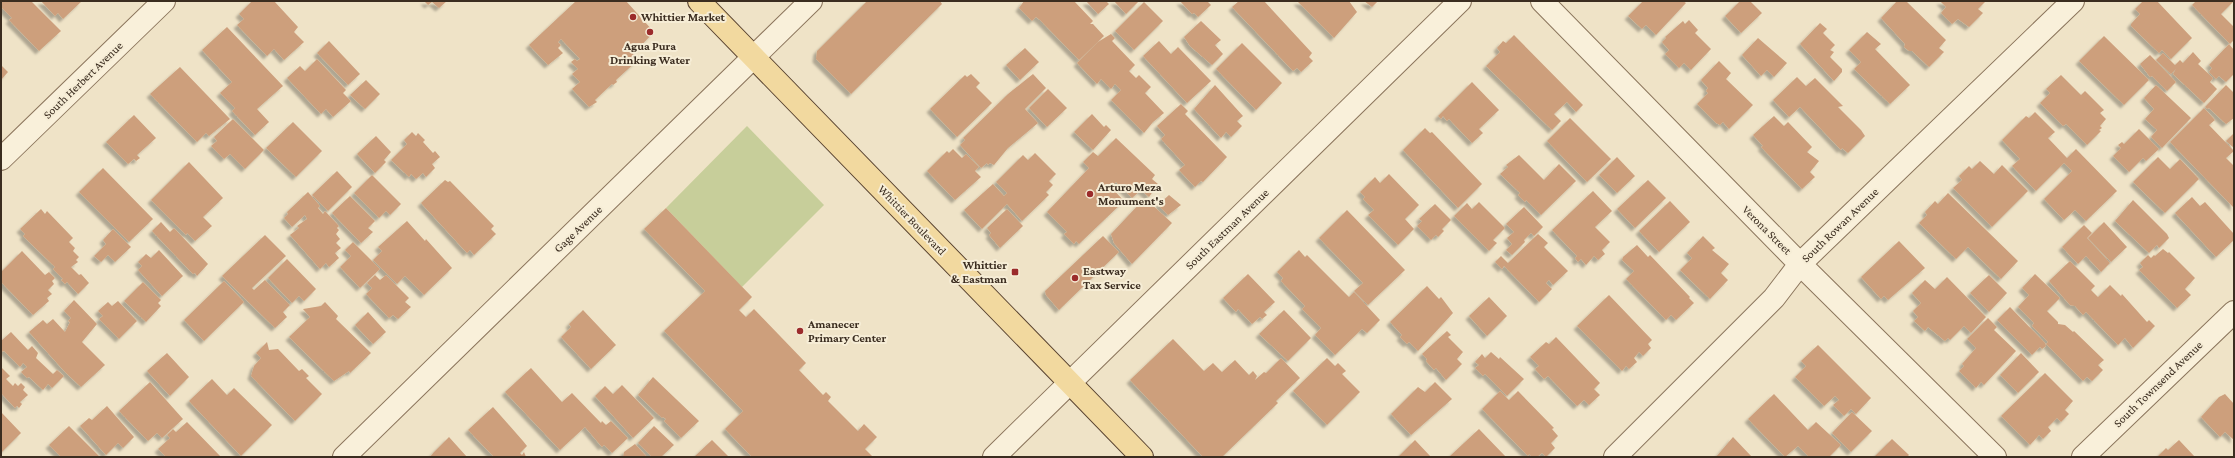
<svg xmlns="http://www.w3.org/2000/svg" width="2235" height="458" font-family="'Crimson Pro',serif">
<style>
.green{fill:#c7ce9a}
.building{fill:#cd9f7c;filter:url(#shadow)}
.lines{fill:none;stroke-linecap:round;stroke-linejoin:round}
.minor-casing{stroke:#8b755c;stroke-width:24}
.major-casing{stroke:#594330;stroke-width:24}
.minor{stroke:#f9f0da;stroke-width:22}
.major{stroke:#f2d99f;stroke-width:22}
.poi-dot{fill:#9b2b2b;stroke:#f6edd6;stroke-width:1.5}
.labels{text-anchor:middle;stroke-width:4;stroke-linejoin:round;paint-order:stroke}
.poi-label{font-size:12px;font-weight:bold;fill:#3b2d20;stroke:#f6edd6;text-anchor:start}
.street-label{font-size:12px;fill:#3b2d20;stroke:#f6edd6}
</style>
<defs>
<filter id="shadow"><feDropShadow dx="-3.5" dy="3.5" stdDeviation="1" flood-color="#0004"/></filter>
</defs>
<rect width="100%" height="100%" fill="#efe3c7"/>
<path class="green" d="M747 126 824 205 742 287 666 208Z"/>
<path class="building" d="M1 1H31L61 31 39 51 9 20 12 18 1 7Z
M41 1H82L63 19 58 13 55 16Z
M252 1H274L298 27 294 32 304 42 284 60 274 49 267 56 237 25 244 19 239 14Z
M424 1H447L439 8 432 2 428 5Z
M576 1H626L654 32 633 54 638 60 616 80 617 82 613 85 612 84 595 100 597 102 589 107 572 89 580 82 572 74 578 69 571 62 575 59 577 61 580 59 561 39 558 42 561 45 558 48 563 53 548 65 529 45Z
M867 1H940L942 4 851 94 816 59 817 51Z
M1024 1H1074L1093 21 1090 24H1093L1104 36 1079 60 1040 20 1036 17 1032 21 1019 8Z
M1086 1H1106L1109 4 1098 14Z
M1114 1H1139L1126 14Z
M1180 1H1207L1211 5 1198 17 1194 13 1192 14Z
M1239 1H1264L1312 53 1309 57 1313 61 1301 72 1297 68 1293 71 1232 7Z
M1297 1H1349L1357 12 1334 38Z
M1364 1H1378L1372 7Z
M1643 1H1683L1686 3 1656 35 1646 25 1642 29 1628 16Z
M1740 1H1750L1762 13 1741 33 1725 16Z
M1897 1H1906L1946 40 1939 48 1944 52 1929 67 1912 51H1909L1904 47 1905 44 1881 18Z
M1940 1H1986L1978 9 1983 13 1969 27 1958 19 1952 24 1941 13 1946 7Z
M2143 1H2157L2192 38 2171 59 2162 50 2159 53 2131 26V24L2140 14 2135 9Z
M2196 1H2234L2221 14 2234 27V40L2230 44 2192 5Z
M1144 2 1163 21 1134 50 1115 31Z
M1689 20 1698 30 1695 33 1711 49 1691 70 1684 63 1679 68 1665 54 1669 50 1662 42 1666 38 1665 37 1683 21 1685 24Z
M1201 21 1221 40 1215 45 1223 54 1212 65 1190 46 1184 37Z
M1820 23 1827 29 1823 33 1835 45 1830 50 1834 52 1830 57 1842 69V72L1834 81 1800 44Z
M227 27 283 86 257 109 269 122 255 135 232 111 235 108 220 93 232 82 202 50Z
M1867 32 1881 44 1875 49 1910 85 1890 104 1854 69 1861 62 1849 50Z
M1111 34 1115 38 1112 41 1135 65 1129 71 1136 78 1139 75 1151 87 1145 93 1164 113 1153 122 1144 133 1111 100 1121 90 1115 84 1111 89 1101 79 1097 84 1077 63 1098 42Z
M1514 35 1583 105 1576 112 1567 102 1554 114 1561 121 1552 130 1486 66 1500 52 1497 48 1503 41 1506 43Z
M2104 36 2149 80 2124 105 2079 61Z
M1758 38 1787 63 1774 77 1767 70 1761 76 1742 55Z
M329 41 360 74 348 85 317 53Z
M1159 41 1171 54 1178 47 1211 81 1187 103 1143 56Z
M1242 43 1282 83 1256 110 1216 69Z
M2229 44 2234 50V74L2226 82 2219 76 2216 79 2209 72 2212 68 2209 65Z
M1025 48 1039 62 1020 80 1006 65Z
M2193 52 2201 61 2198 64 2213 78 2210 82 2217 89 2204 103 2173 74 2176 69 2171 74 2156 60 2163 53 2175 65 2180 60 2183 63Z
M2150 55 2176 82 2167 91 2152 76 2150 77 2140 64Z
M317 59 346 90 343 93 351 101 333 117 326 109 321 114 287 78 300 66 305 71Z
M1719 61 1731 73 1726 79 1753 105 1729 129 1723 122 1720 125 1716 123 1697 104 1708 93 1706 91 1708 88 1701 80Z
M1 65 8 72 1 80Z
M180 67 230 119 209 136 206 133 197 142 150 94Z
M971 74 980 83 976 87 992 103 957 137 930 109 965 75 967 77Z
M1033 74 1046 88 1025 109 1038 123 1008 148 994 165 990 163 988 165 987 163 981 168 960 145 965 140 963 138 1008 94Z
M2061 75 2081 95 2085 91 2104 110 2100 113 2106 119 2100 126 2102 128 2099 130 2101 131 2087 145 2066 124 2063 126 2040 103 2050 93 2046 89Z
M1797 77 1806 86 1815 78 1843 106 1838 107 1861 130 1865 136 1848 153 1842 148 1841 150 1800 107 1789 117 1773 100Z
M366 80 380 94 365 109 350 95Z
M1472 82 1499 110 1479 129 1483 133 1472 143 1449 119 1447 121 1443 116 1441 119 1438 116Z
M1215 85 1243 116 1237 121 1242 126 1231 137 1226 132 1221 138 1194 109Z
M2156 85 2191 118 2162 148 2151 137 2157 130 2145 119 2154 109 2144 98Z
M2226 85 2234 93V118L2226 124 2209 108 2207 109 2205 107Z
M1048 89 1067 108 1047 127 1029 108Z
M1181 104 1188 111 1185 114 1227 157 1203 182 1201 181 1195 187 1179 170 1185 165 1161 139 1165 135 1157 126Z
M2204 108 2215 120 2209 125 2234 151 2226 158 2234 166V208L2170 142Z
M2035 112 2055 132 2048 138 2067 158 2076 149 2117 191 2086 221 2075 210 2064 220 2044 199 2072 171 2064 163 2036 191 2012 166 2020 159 2002 140 2026 116 2029 118Z
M1092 114 1104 127 1106 125 1111 130 1093 150 1074 132Z
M134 115 156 138 137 155 140 158 136 161 134 159 128 164 106 142Z
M1774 116 1784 126 1788 122 1812 147 1807 152 1819 161 1810 172 1815 177 1802 189 1761 147 1763 146 1753 135Z
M1570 118 1611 159 1587 182 1547 141Z
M233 119 264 150 245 169 230 154 224 159 211 146 217 141 214 137Z
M293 122 322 151 296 177 266 148Z
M1425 128 1430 133 1432 132 1482 184 1458 208 1403 150Z
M2139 129 2159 149 2146 161 2143 158 2129 172 2113 156 2121 148 2118 145 2122 142 2124 144Z
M412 132 416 136 418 133 425 140 423 142 433 153 435 151 440 157 432 164 435 168 426 177 423 173 416 179 411 174 409 177 391 160 407 144 404 140Z
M2234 133V148L2226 141Z
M376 136 391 152 384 160 386 162 375 173 357 154Z
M1116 138 1155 175 1152 179 1158 184 1149 197 1141 190 1132 198 1116 182 1111 187 1124 201 1079 244 1076 241 1074 244 1064 234 1067 232 1047 212 1089 168 1083 162 1093 152 1098 156Z
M953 149 962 158 966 154 979 167 975 171 981 177 955 200 927 171 947 151 949 153Z
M1035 153 1056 174 1049 181 1053 185 1046 192 1049 195 1022 221 1007 204 982 229 964 210 993 184 1004 196 1007 193 996 182 1023 155 1028 160Z
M1519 155 1544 180 1559 164 1576 181 1541 215 1526 200 1525 202 1518 195 1520 193 1500 174 1508 167 1506 165Z
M1617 157 1635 176 1617 193 1599 175Z
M2158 157 2170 169 2180 159 2199 179 2165 213 2133 182Z
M1980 161 1994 174 2002 165 2028 191 1992 227 1953 188 1962 180 1959 176 1969 166 1972 169Z
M189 162 223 198 203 217 212 226 195 241 187 233 186 235 151 200Z
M103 168 153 219 129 242 79 192Z
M337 171 352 187 328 211 312 195Z
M1389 174 1419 205 1405 219 1414 229 1398 245 1368 215 1374 210 1363 199 1365 197 1360 192 1375 177 1380 183Z
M372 175 401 204 390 215 386 211 379 218 354 193Z
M445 180 448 182 450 181 494 226 491 229 496 234 474 255 470 250 467 253 421 203Z
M1648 180 1666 198 1635 228 1617 209Z
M1593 191 1612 211 1595 227 1610 242 1602 250 1605 254 1598 260 1594 256 1586 265 1581 259 1578 262 1575 258 1577 256 1552 230Z
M308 192 320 206 318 208 323 214 325 211 339 226 337 228 339 230 336 234 340 239 336 243 341 248 335 253 339 258 329 267 326 263 320 269 290 235 299 228 297 226 307 219 305 215 292 227 284 218 288 214 287 212Z
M1948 193 2018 261 2001 279 1968 247 1956 259 1919 223 1927 215 1925 212 1935 201 1938 204Z
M1169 195 1181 205 1168 215 1158 205Z
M350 196 375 221 368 228 373 232 361 243 332 213Z
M2192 197 2200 206 2205 202 2234 234V240L2216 257 2175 213Z
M2133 200 2167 234 2169 238 2159 248 2157 245 2149 253 2115 221Z
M1142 201 1145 203 1148 201 1172 223 1132 264 1114 243 1111 234Z
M1670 201 1690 222 1659 252 1639 231Z
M1479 202 1505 228 1493 240 1497 243 1489 251 1454 216 1467 203 1472 209Z
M1435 204 1451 220 1442 229 1444 231 1438 237 1436 235 1431 240 1417 226 1422 221 1419 219Z
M1524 207 1543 227 1534 236 1531 233 1524 240 1525 242 1512 255 1506 250 1512 244 1507 238 1514 232 1506 224Z
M666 208 752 297 739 310 746 317 754 309 806 363 799 370 823 395 826 392 831 397 828 401 858 431 864 424 877 437 865 449 873 457H752L725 429 743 411 664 331 705 291 644 229Z
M41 209 45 214 47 211 73 238 69 242 75 248 73 251 79 257 76 260 78 262 71 267 79 275 81 274 89 283 78 294 67 282 65 284 61 280 63 279 53 269 55 267 23 236 25 234 20 229Z
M1007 209 1023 226 1000 248 989 235 991 233 987 228Z
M1347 210 1405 270 1368 305 1354 291 1363 283 1319 238Z
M407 221 425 241 426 239 452 268 424 295 405 276 397 284 373 260 382 251 378 247Z
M161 222 170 232 174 228 208 264 197 276 195 273 193 274 152 231Z
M2104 222 2127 247 2111 262 2088 238Z
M2084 225 2092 233 2087 238 2110 263 2101 272 2086 256 2078 264 2062 247Z
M113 229 131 247 115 262 108 255 101 262 94 256 106 244 103 240Z
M1538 234 1548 243 1544 247 1568 271 1553 285 1549 280 1546 283 1552 289 1539 302 1504 266 1502 269 1495 262 1501 256 1508 263Z
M265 235 286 256 252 288 254 290 265 280 290 305 283 312 287 317 275 328 222 276Z
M1103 236 1119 252 1059 310 1046 295 1045 291Z
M1703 236 1715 248 1712 250 1729 264 1721 273 1728 280 1710 299 1680 270 1692 258 1687 253Z
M1899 241 1925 268 1888 300 1884 296 1881 299 1861 277Z
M353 242 380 269 360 288 340 267 351 256 345 250Z
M1637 245 1648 257 1650 255 1690 297 1689 298 1694 303 1676 320 1671 315 1666 320 1626 279 1634 271 1622 260 1623 257Z
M2163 249 2168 253 2169 252 2195 278 2185 289 2191 295 2177 308 2139 270 2143 267 2140 263 2148 255 2151 258 2154 255 2155 256Z
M159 250 183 276 162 296 138 270 142 266 138 262 146 254 151 258Z
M1299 250 1305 257 1307 255 1349 297 1354 292 1380 320 1367 333 1362 329 1335 355 1315 335 1321 328 1302 309 1305 306 1281 281 1283 278 1277 272Z
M22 251 45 275 49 272 55 278 52 281 54 284 48 290 52 294 47 298 49 301 33 315 1 282V272Z
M287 259 316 289 304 301 299 296 292 303 268 278Z
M2070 261 2095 286 2091 290 2098 297 2110 285 2121 296 2122 294 2147 322 2149 320 2155 326 2133 348 2125 338 2118 345 2086 312 2083 315 2075 306 2070 305 2049 281Z
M1248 274 1275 302 1264 312 1267 315 1262 319 1260 317 1252 324 1238 309 1236 312 1223 298Z
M2035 274 2060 298 2047 311 2058 322V324L2065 325 2073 332 2074 331 2104 360 2098 365 2103 370 2092 381 2087 377 2083 381 2046 344 2048 342 2032 326 2034 323 2018 307 2029 295 2022 288Z
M375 275 380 280 386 275 409 298 405 302 411 307 398 319 393 315 389 318 366 294 372 288 367 283Z
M1989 275 2007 293 1989 312 1970 293Z
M1947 277 1986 317 1971 333 1964 326 1950 340 1948 338 1945 341 1928 327 1925 331 1914 321 1918 317 1913 311 1921 303 1912 293 1925 280 1935 289Z
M224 281 244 302 204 341 184 320Z
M143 282 161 300 158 303 161 306 146 322 124 301Z
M1427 286 1439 299 1441 297 1453 313 1418 351 1409 342 1407 344 1400 337 1402 335 1390 322Z
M1609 295 1652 340 1648 344 1651 348 1643 356 1639 352 1634 358 1637 362 1629 369 1626 366 1622 371 1577 326Z
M1489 297 1507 316 1487 336 1469 316Z
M74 300 97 324 82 342 105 365 81 387 65 372 29 332 43 320 47 324 53 319 65 332 70 322 68 321 71 318 64 311Z
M118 301 137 321 119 339 99 319 103 316 98 311 108 302 112 306Z
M325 302 338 316 336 319 371 353 350 373 349 371 334 381 289 337 310 317 303 309 321 306Z
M2010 307 2045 343 2046 346 2042 349 2040 347 2032 355 1997 320Z
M583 310 616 345 591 369 561 337 571 327 569 324Z
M1284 310 1311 338 1288 361 1259 334Z
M368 312 386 332 373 344 355 325Z
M1988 318 1997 327 1994 330 2016 351 1984 385 1981 382 1976 388 1959 371 1964 366 1962 364 1976 348 1967 339Z
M1447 331 1451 335 1448 337 1463 352 1457 359 1462 364 1446 380 1436 368 1434 370 1426 361 1427 359 1422 354Z
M11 332 28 350 32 346 38 353 36 358 53 374 57 370 64 376 52 388 48 384 43 390 29 377 27 378 21 372 27 367 23 363 20 367 4 351 1 352V341Z
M1556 337 1600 383 1594 389 1600 395 1589 405 1584 400 1577 406 1548 376 1544 379 1535 369 1539 366 1530 357 1546 342 1549 344Z
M1173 339 1204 371 1213 363 1222 372 1235 360 1249 375 1253 371 1257 376 1255 380 1264 372 1266 373 1281 358 1300 378 1276 401 1278 403 1222 457H1203L1130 380Z
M267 342 269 350 278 349 299 371 302 369 309 376 306 378 322 394 295 421 251 376 254 366 261 358 256 353Z
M1818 345 1871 398 1856 414 1851 409 1844 416 1833 405 1839 400 1835 396 1824 406 1795 377 1806 366 1801 361Z
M1491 352 1499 359 1500 357 1524 379 1507 396 1485 374 1483 376 1475 368 1479 365 1475 362 1482 354 1485 358Z
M167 353 189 377 170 396 147 371Z
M2021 353 2039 372 2018 393 2000 375Z
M1327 358 1335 366 1338 363 1346 371 1342 374 1360 392 1327 425 1293 391Z
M1 367 10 376 6 379 13 386 15 383 18 386 21 383 25 387 23 390 28 395 20 402 22 404 19 408 17 406 15 408 1 393Z
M531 368 562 402 572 393 601 423 602 421 606 425 611 421 628 438 612 453 604 445 602 447 585 427 560 450 505 392Z
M2045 373 2073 401 2065 410 2069 414 2061 422 2057 418 2048 427 2051 431 2043 439 2039 435 2030 445 2001 416Z
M653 377 699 421 681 438 664 421 666 419 663 417 662 418 638 395Z
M212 379 227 395 234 388 272 425 241 456 189 401Z
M150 382 183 419 162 438 157 433 148 441 119 411Z
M1435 382 1452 399 1411 435 1391 414 1418 387 1425 392Z
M622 385 654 418 633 438 595 396 605 386 613 394Z
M1500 391 1509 400 1518 391 1554 428 1552 429 1558 436 1551 443 1555 448 1546 457 1542 453 1537 457H1532L1529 454 1528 456 1482 409Z
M1774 394 1808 430 1816 422 1841 445 1830 456 1832 457H1809L1798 446 1785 457 1748 419Z
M2225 394 2234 404V440L2225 432 2220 437 2201 417 2219 397Z
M107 406 134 437 123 448 118 443 106 455 80 426 89 418 92 420Z
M493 407 523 441 527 446 520 453 522 455 524 452 526 457H494L468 430Z
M1 412 21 433 1 453Z
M1852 412 1872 431 1851 452 1832 433Z
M187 422 221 457H166L158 449 170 438 167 435 173 429 176 432Z
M69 426 100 457H61L49 445Z
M654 426 674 445 661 457H652L638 443Z
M1479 429 1506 457H1451L1450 456Z
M449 437 467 457H430L434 452Z
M1733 437 1752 457H1716Z
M1892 439 1909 455 1907 457H1874Z
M712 440 729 457H694Z
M1415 440 1431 457H1398Z
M2179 440 2195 457H2157L2166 448 2168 450Z
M635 444 647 457H623L624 452Z"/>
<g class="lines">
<defs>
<path id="minor" d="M1542 1 1800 264 1995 457
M1 159 164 1
M344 457 811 1
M994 457 1460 1
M1615 457 1774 298 1800 264 2073 1
M2083 457 2234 312"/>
<path id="major" d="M699 1 1142 457"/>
</defs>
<use href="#minor" class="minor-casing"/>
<use href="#major" class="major-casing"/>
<use href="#minor" class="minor"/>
<use href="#major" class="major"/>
</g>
<g class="poi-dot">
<circle cx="633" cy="17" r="4"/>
<circle cx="650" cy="32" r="4"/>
<circle cx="1090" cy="194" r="4"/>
<rect x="1011" y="268" width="8" height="8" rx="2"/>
<circle cx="1075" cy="278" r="4"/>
<circle cx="800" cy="331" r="4"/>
</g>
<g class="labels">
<g class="poi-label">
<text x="641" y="21">Whittier Market</text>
<text x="650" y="50" text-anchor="middle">Agua Pura<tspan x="650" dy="14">Drinking Water</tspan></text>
<text x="1098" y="191">Arturo Meza<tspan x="1098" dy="14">Monument's</tspan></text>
<text x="1007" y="269" text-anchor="end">Whittier<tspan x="1007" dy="14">&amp; Eastman</tspan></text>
<text x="1083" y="275">Eastway<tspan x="1083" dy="14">Tax Service</tspan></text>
<text x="808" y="328">Amanecer<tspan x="808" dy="14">Primary Center</tspan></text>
</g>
<g class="street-label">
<text transform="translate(83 80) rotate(-44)" y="4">South Herbert Avenue</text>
<text transform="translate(912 220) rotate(46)" y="4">Whittier Boulevard</text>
<text transform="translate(1840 225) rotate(-44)" y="4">South Rowan Avenue</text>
<text transform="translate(578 229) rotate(-44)" y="4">Gage Avenue</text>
<text transform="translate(1227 229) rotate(-44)" y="4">South Eastman Avenue</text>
<text transform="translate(1767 230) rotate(45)" y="4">Verona Street</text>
<text transform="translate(2158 384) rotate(-44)" y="4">South Townsend Avenue</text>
</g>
</g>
<rect width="2235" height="458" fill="none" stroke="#3b2d20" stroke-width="4"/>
</svg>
